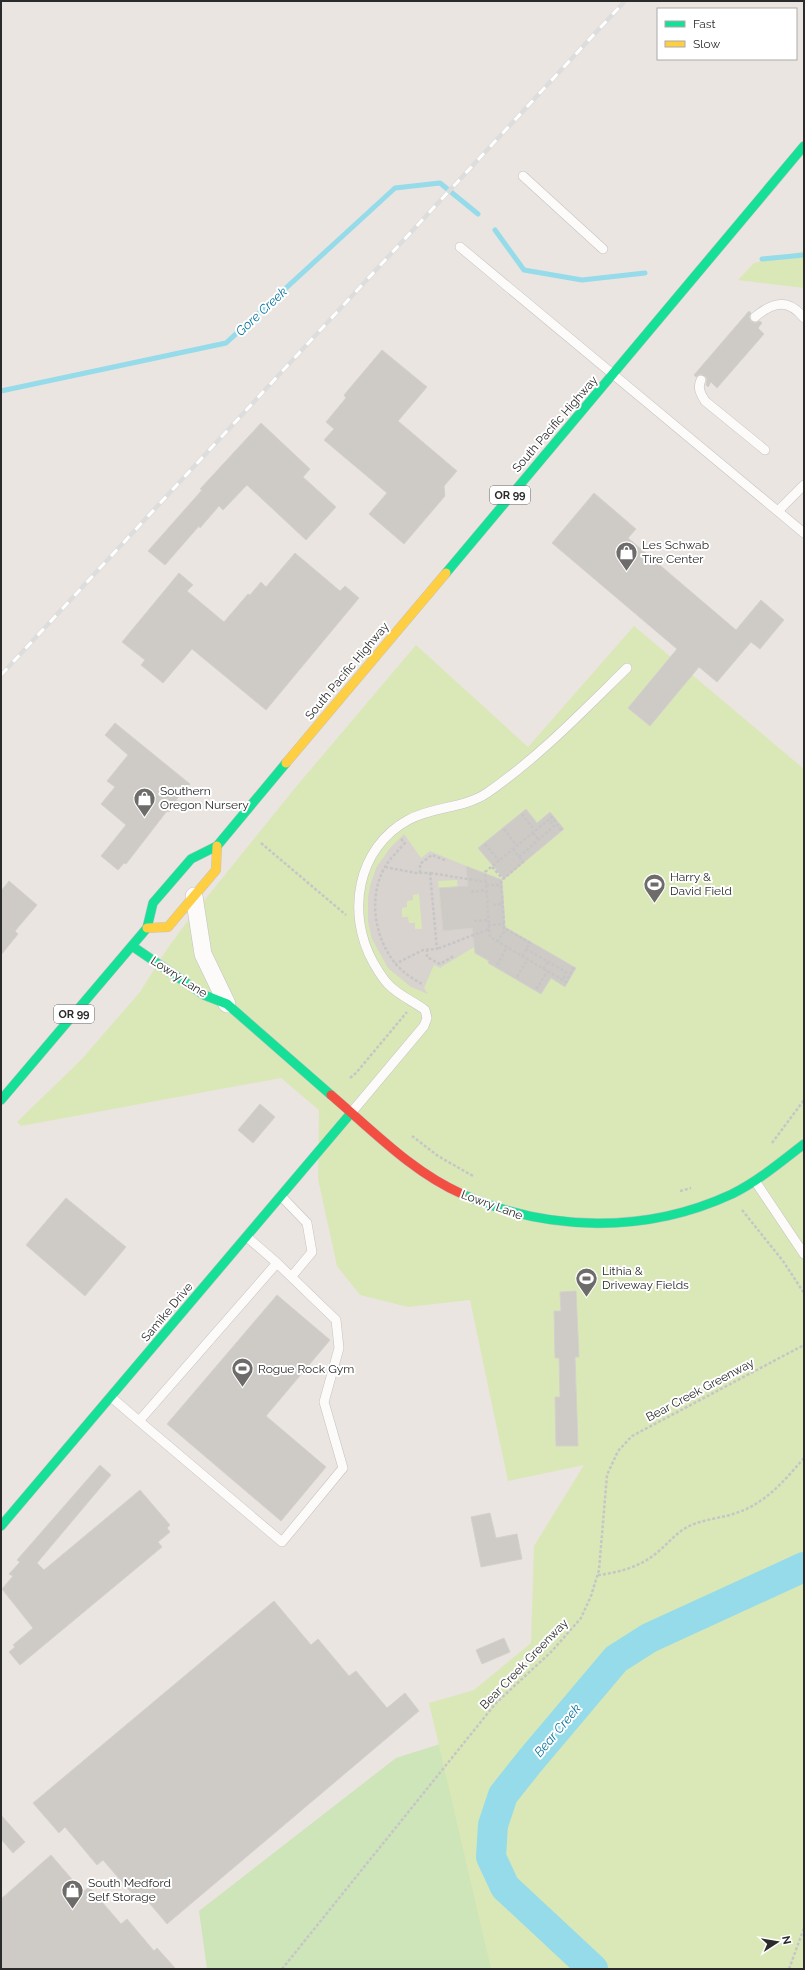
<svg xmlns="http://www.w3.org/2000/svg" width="805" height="1970" font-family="Raleway,sans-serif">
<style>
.green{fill:#cee4b9}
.pitch{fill:#dae8b7}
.plaza{fill:#d8d3cf;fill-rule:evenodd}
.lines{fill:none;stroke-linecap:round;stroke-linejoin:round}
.stream{stroke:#95dbea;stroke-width:5}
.river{stroke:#95dbea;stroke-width:30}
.building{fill:#cecbc7;stroke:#d4d1cd}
.lane-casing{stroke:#c3c2c2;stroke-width:10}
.street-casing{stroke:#c3c2c2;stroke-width:18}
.fast-casing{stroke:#c3c2c2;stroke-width:10}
.slow-casing{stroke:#c3c2c2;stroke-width:10}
.jam-casing{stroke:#c3c2c2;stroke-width:10}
.path{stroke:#c6c6c6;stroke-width:2.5;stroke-dasharray:3 2;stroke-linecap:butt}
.lane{stroke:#fcfbfa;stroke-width:9}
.street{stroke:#fcfbfa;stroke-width:17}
.fast{stroke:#16e098;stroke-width:9}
.slow{stroke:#ffcf43;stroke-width:9}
.jam{stroke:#f24e42;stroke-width:9}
.rail-casing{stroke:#deddde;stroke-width:4.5}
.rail{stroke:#fff;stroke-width:3;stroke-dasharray:9;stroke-linecap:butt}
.labels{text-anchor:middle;stroke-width:4;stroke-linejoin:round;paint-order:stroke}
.shield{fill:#fff;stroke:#6b6b6b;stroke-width:1}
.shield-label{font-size:11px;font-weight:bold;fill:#2b2b2b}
.street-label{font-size:12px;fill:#2b2b2b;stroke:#fff}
.poi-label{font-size:12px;fill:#2b2b2b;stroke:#fff;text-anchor:start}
.water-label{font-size:13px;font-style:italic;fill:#0d769d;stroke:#fff}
</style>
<rect width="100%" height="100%" fill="#eae5e0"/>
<path class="green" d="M497 1726 670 1969H207L199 1911 396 1758Z"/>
<path class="pitch" d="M804 251V288L738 280 754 263Z
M634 626 804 769V1969H491L429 1703 474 1690 531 1643 534 1546 584 1465 508 1481 470 1300 408 1307 360 1295 337 1266 318 1179 319 1110 281 1078 21 1126 17 1122 81 1060 140 992 167 949 186 923 295 788 416 645 528 747Z"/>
<path class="plaza" d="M404 834 421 858 430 851 466 866 474 947 440 968 434 965 424 988 428 994 411 987 388 968 372 939 368 921V898L370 886 376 868 390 848ZM457 880 462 929 443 931 438 881ZM419 894 422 929H415V923H409L408 917H402V908L407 907V901L413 900V895Z"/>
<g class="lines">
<path class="stream" d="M495 230 524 270 582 280 645 273
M762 259 804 255
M1 391 226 343 395 188 440 183 478 214"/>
<path class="river" d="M593 1969 505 1887 491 1857 493 1825 503 1795 530 1761 616 1659 649 1638 804 1567"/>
</g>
<path class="building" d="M749 311 751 313 749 317 751 321 755 323 760 321 762 323 758 328 764 334 717 388 711 382 708 387 706 385 707 379 705 376 700 374 696 377 694 375Z
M382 350 427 387 398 421 457 471 444 486 445 496 404 544 369 514 387 493 324 440 334 429 326 422 346 398 344 395Z
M261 423 310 469 303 477 336 507 306 540 247 485 223 510 219 506 200 528 199 526 165 565 148 551 202 490 200 489Z
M594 493 636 529 628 538 736 630 761 600 784 620 760 649 751 642 717 682 699 667 650 726 628 708 677 649 552 543Z
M295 553 340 591 345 586 359 598 266 710 192 649 163 683 141 665 145 660 122 642 179 573 193 585 187 591 224 622 248 594 250 595 261 582 266 587Z
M115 723 190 784 176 800 178 801 169 812 167 811 126 864 124 863 118 870 101 856 126 825 101 804 115 787 107 781 128 755 105 735Z
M526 809 537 823 550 812 564 829 504 879 478 848Z
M466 866 502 880 505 927 576 968 565 987 551 978 541 994 488 963 489 961 475 953 472 928 443 931 439 888 468 886Z
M9 881 37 905 15 931 18 934 1 955V891Z
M260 1104 275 1117 253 1143 238 1130Z
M66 1198 126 1247 85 1296 26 1245Z
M576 1291 579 1357H575L578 1446H556L555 1397H560L559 1358H555L554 1311H561L560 1292Z
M277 1295 330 1340 266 1416 326 1467 281 1521 167 1424Z
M100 1465 111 1475 37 1563 44 1570 140 1490 170 1525 167 1528 170 1532 158 1542 162 1547 20 1665 9 1652 15 1647 13 1645 33 1628 2 1589 13 1576 9 1574 20 1562 17 1560Z
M490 1513 496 1538 517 1534 522 1559 481 1567 471 1517Z
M274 1601 311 1645 318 1639 349 1676 356 1671 387 1708 405 1693 419 1711 167 1924 140 1892 135 1897 103 1860 97 1865 65 1827 59 1833 33 1803Z
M504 1638 510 1652 482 1664 476 1650Z
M1 1815 25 1842 13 1853 1 1839Z
M51 1855 83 1892 89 1887 121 1924 127 1919 154 1951 157 1948 176 1969H1V1899Z"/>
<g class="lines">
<defs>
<path id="lane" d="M523 176 603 249
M460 247 804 533
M755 317C773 302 788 298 804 318
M701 380C697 388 701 394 705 401L765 450
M778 511 804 485
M351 1113 424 1026 427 1018 425 1010C413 1001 398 995 388 984 382 978 377 969 373 962 346 913 357 848 408 820 433 806 463 809 487 793 539 757 582 712 627 668
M755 1181 804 1254
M281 1196 307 1223 312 1252 292 1276
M247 1237 277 1263 139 1421 282 1542 343 1468 324 1402 339 1348 336 1320 277 1263
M111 1397 139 1421"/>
<path id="street" d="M194 896 203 954 227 1004"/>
<path id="fast" d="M446 573 804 146
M132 946 204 995 227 1004 331 1095
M1 1100 147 928 153 903 191 859 217 846 286 763
M462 1194C548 1232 646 1234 732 1194 758 1181 781 1162 804 1144
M1 1526 351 1113"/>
<path id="slow" d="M286 763 446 573
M147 928 168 927 216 870 217 846"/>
<path id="jam" d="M331 1095C372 1130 412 1172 462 1194"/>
</defs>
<use href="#lane" class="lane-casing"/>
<use href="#street" class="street-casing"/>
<use href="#fast" class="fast-casing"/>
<use href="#slow" class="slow-casing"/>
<use href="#jam" class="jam-casing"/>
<path class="path" d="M522 814 535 831
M504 829 517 846
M533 833 539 840
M401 839 405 843C398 851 390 858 385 867 368 896 374 937 395 963 402 972 413 979 422 984
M261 843 346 915
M485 844 499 861
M513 849 523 862 501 881 504 924V928L530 943 522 956
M519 857 554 826 549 819
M385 867 416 873H430L437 949 423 950 395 964
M492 867 503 879
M420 873V864L432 855 447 861
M430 873 486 882 489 929 437 949
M486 882 485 872 552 817 562 831
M486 885H501
M471 892 486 890
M493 905 502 904
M474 921 488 920
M488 925 504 924
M489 929 490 937 566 982 574 967
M497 942 506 929
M427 949V957L440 964 454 956
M526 949 566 972 563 980
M497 965 507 947
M543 969 548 961
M517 977 528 959
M536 989 548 971
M350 1078 356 1073 407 1012
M412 1136 438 1156 473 1176
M772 1143 804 1100
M680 1191 691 1188
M742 1210 783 1261 804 1293
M598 1575C617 1573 639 1567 654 1555 665 1547 673 1536 684 1529 700 1519 719 1519 736 1513 765 1504 785 1480 804 1458
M282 1969 496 1703 551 1652 581 1618 591 1596 599 1570 607 1475 618 1451 632 1436 804 1345
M789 1969 804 1928"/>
<use href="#lane" class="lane"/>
<use href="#street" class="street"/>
<use href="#fast" class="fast"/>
<use href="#slow" class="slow"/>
<use href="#jam" class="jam"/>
<defs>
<path id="rail" d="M1 675 625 1"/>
</defs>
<use href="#rail" class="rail-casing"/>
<use href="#rail" class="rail"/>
</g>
<defs>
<symbol id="shop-pin" viewBox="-11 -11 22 30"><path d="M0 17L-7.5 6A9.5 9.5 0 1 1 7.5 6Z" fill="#6e6c6a" stroke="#fff"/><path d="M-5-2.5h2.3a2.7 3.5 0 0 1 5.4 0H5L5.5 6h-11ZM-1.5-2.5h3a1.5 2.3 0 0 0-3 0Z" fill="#fff"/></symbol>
<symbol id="stadium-pin" viewBox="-11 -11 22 30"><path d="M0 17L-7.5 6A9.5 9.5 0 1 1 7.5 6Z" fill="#6e6c6a" stroke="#fff"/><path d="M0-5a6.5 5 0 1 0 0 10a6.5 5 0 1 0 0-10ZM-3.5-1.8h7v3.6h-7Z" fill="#fff"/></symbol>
</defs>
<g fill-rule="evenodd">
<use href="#shop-pin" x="614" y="540" width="25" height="34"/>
<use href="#shop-pin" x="132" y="786" width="25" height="34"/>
<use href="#stadium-pin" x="642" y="872" width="25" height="34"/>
<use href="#stadium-pin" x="574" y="1266" width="25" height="34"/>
<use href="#stadium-pin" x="230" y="1356" width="25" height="34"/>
<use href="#shop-pin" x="60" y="1878" width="25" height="34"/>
</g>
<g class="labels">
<g class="shield">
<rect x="490" y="486" width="40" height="18" rx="3"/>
<rect x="54" y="1005" width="40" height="18" rx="3"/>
</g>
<g class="shield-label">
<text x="510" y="499">OR 99</text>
<text x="74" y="1018">OR 99</text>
</g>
<g class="street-label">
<text transform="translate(555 424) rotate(-49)" y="4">South Pacific Highway</text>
<text transform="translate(347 671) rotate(-50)" y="4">South Pacific Highway</text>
<text transform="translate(179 977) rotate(33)" y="4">Lowry Lane</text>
<text transform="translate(492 1205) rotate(20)" y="4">Lowry Lane</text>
<text transform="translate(167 1312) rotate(-50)" y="4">Samike Drive</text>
<text transform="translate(700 1390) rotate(-28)" y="4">Bear Creek Greenway</text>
<text transform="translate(524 1664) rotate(-46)" y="4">Bear Creek Greenway</text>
</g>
<g class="poi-label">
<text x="642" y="549">Les Schwab<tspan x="642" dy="14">Tire Center</tspan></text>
<text x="160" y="795">Southern<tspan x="160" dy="14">Oregon Nursery</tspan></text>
<text x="670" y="881">Harry &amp;<tspan x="670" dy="14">David Field</tspan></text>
<text x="602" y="1275">Lithia &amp;<tspan x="602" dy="14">Driveway Fields</tspan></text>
<text x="258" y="1373">Rogue Rock Gym</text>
<text x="88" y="1887">South Medford<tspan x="88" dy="14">Self Storage</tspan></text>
</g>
<g class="water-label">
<text transform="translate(261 311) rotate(-43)" y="5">Gore Creek</text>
<text transform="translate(557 1730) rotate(-50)" y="5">Bear Creek</text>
</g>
</g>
<rect width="805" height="1970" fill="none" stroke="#2b2b2b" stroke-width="4"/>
<rect x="657" y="8" width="140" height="52" fill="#ffffff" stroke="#aaaaaa"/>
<rect x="665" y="21" width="20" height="6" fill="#16e098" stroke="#aaaaaa"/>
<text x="693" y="28" font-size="12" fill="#2b2b2b">Fast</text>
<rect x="665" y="41" width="20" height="6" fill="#ffcf43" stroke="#aaaaaa"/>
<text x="693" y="48" font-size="12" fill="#2b2b2b">Slow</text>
<g transform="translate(777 1942) rotate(78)" stroke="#ffffff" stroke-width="3" paint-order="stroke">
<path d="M0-3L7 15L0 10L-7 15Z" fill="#2b2b2b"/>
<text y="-6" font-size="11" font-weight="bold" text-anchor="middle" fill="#2b2b2b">N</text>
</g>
</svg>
